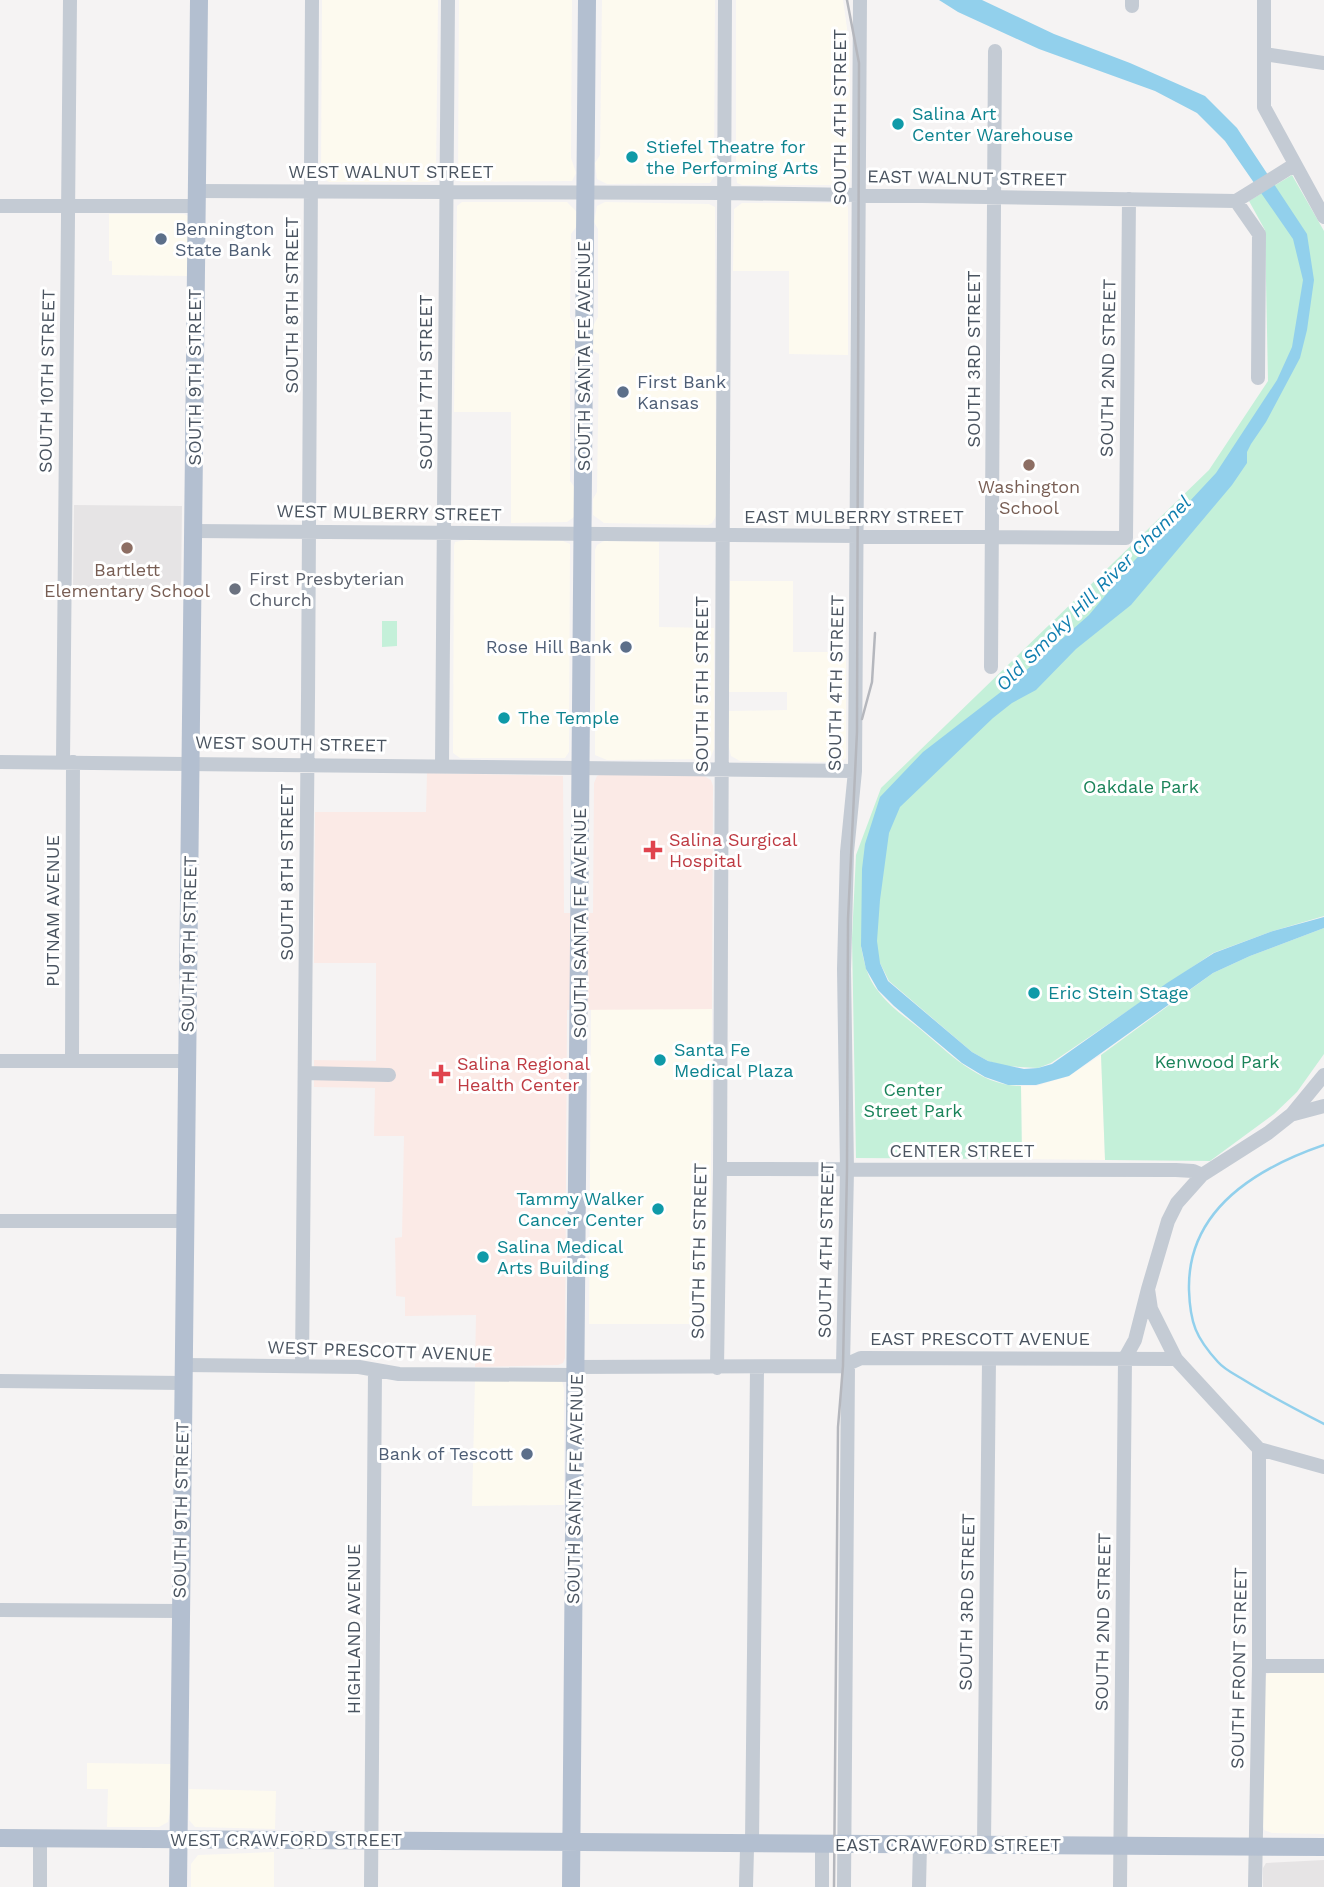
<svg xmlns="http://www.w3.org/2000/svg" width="1324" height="1887" font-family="'Work Sans',sans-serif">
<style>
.commercial{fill:#fdfaef}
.education{fill:#e6e4e5}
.medical{fill:#fbeae6}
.green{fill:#c4f0d9}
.water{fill:#92d0ec}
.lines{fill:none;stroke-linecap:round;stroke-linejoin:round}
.stream{stroke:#92d0ec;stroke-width:2.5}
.minor{stroke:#c4cbd4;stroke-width:14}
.major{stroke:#b3bfd0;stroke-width:18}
.rail{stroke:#b5b7bd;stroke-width:2.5}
.culture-dot{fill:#0f9aa8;stroke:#fff;stroke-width:2.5}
.service-dot{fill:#5c6f8a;stroke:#fff;stroke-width:2.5}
.education-dot{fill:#8d6e63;stroke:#fff;stroke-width:2.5}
.worship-dot{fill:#6b7280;stroke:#fff;stroke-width:2.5}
.health-dot{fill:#e0444e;stroke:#fff;stroke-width:2.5}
.labels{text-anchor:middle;stroke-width:6;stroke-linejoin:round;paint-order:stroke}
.culture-label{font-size:18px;fill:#0d838f;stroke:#fff;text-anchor:start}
.street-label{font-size:18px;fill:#4a5460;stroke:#fff}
.service-label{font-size:18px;fill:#4e5e75;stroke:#fff;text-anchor:start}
.education-label{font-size:18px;fill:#785e54;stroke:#fff}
.worship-label{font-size:18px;fill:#5b616d;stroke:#fff;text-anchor:start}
.park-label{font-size:18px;fill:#1a8359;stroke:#fff}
.health-label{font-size:18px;fill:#be3a42;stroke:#fff;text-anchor:start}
.water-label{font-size:19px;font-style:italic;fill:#0f7eaf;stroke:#fff}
</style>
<rect width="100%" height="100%" fill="#f5f3f3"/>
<path class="commercial" d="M322 0H438L436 175 430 182H329L321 177Z
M459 0H572L571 158 576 173 572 181 461 182 458 180Z
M602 0H715L714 177 710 183 607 184 597 179 595 163 600 155Z
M736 0H843L850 49V182L846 185H742L737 183 736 173Z
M462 202H567L577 212V226L571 234 570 317 574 323 575 354 570 361V481L575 488V513L574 517 567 522 511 523V412H454L457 206Z
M605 202 709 204 715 207 716 516 712 523 708 525 604 523 593 515V499L597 492 599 354 593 351V326L598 317V229L594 222 597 206Z
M742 203H842L848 207V355L789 354V271H733L734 209Z
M109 214H184L188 216 191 276 112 275V261H109Z
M465 540 563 541 570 544 569 752 565 758H460L453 753 454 546 455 542Z
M604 541 659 542V627L714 628V749L710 759 607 760 595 755V550L597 545Z
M730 581H793V652H846V758L840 762 740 761 731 756 728 744 729 711 787 710V692H729Z
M591 1009H712L710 1324H589Z
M1101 1055 1105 1160 1022 1159 1021 1086H1036L1069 1076Z
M475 1379 562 1381 564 1389V1505L472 1506Z
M1275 1672 1324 1673V1834L1272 1833 1264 1830 1262 1823 1265 1678 1267 1674Z
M87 1763 171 1764 170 1813 168 1822 159 1827H107L108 1789H87Z
M189 1789 276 1791 275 1829 195 1827 189 1820Z
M274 1852V1887H191V1864L198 1855Z"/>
<path class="education" d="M74 505 182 506 181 590 73 589Z
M1324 1860V1887H1263V1868L1266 1863Z"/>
<path class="medical" d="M427 773 563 776 564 913H593L594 783 597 776 601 774 702 775 711 780 713 786 712 1009 567 1010 565 1358 563 1363 558 1365 475 1367 476 1315 405 1316V1297L396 1296 395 1238 402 1237 404 1136H374L375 1088 314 1087V1060L376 1061V963H314L315 812H426Z"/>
<path class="green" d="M1292 175 1324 231V916L1273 931 1213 953 1051 1063 1038 1068 1005 1066 988 1061 972 1052 889 981 880 963 861 946C864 962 867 978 878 991 889 1006 905 1017 919 1028 949 1053 980 1086 1021 1086L1022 1159 856 1158 852 938 856 855 881 788 1209 470 1268 381 1265 230 1249 201Z
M382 621H397V646L382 647Z
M1324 928V1054L1297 1092 1274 1114 1210 1161 1105 1160 1101 1055 1213 973 1250 956Z"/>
<path class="water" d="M939 0H982L1054 34 1130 63 1205 96 1237 128 1307 234 1314 280 1307 330 1300 358 1266 422 1251 444 1247 452V463L1232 485 1131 605 1076 649 1036 690 1012 703 993 718 900 807 889 833 880 900 877 941 880 963 888 981 972 1052 988 1061 1024 1069 1038 1068 1052 1064 1167 983 1214 953 1273 931 1324 917V928L1250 956 1213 973 1069 1076 1036 1085H1008L985 1077 962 1063 894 1006 878 990 866 969 861 946 862 869 865 844 880 797 923 752 1006 688 1089 615 1134 561 1216 473 1277 380 1292 347 1303 280 1293 239 1225 141 1197 113 1155 91 1039 49 958 12Z"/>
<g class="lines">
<path class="stream" d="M1324 1145C1257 1168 1187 1209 1189 1290 1190 1323 1196 1338 1218 1362 1225 1370 1236 1375 1244 1380 1270 1396 1297 1410 1324 1424"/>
<path class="minor" d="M1132 0V6
M1264 0V107L1324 217
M1264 54 1324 63
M196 191 724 193 1236 201 1294 165
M1236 201 1259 234 1258 378
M0 206H196
M194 531 1126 538 1129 199
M991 667 995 51
M0 762 855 771
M63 762 70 0
M442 765 448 0
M0 1061H187
M72 1061 73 762
M305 1073 389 1075
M1324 1075 1292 1114 1268 1133 1202 1175 1177 1203 1168 1221 1148 1289 1151 1309 1176 1359 1259 1449 1324 1467
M1294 1114 1324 1106
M720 1169 1176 1170 1193 1171 1202 1175
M0 1221H186
M183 1365 359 1367 399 1374 576 1375
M302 1366C306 911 311 455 312 0
M843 1366 847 1170 844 969 847 852 855 771 860 0
M576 1367 843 1366 861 1358 1176 1359
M717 1368 720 1169 725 0
M0 1381 183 1383
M0 1610 180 1611
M1259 1666H1324
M984 1845 989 1359
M40 1887V1838
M371 1887 375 1370
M746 1887 747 1849 752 1843 757 1368
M822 1887V1844
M844 1887 848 1365
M919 1887 920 1845
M1120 1887 1125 1358 1135 1340 1148 1289
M1255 1887 1259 1666V1449"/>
<path class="major" d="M0 1838 1324 1847
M178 1887 199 0
M571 1887 587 0"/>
<path class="rail" d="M862 719 872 682 875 633
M834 1887 838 1427 843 1366 847 1170 848 919 857 732 859 63 847 0"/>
</g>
<g class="culture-dot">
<circle cx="898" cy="124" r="7"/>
<circle cx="632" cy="157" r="7"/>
<circle cx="504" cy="718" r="7"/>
<circle cx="1034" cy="993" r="7"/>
<circle cx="660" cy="1060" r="7"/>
<circle cx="658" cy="1209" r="7"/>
<circle cx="483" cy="1257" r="7"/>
</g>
<g class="service-dot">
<circle cx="161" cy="239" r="7"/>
<circle cx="623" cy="392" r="7"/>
<circle cx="626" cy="647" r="7"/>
<circle cx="527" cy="1454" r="7"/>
</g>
<g class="education-dot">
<circle cx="1029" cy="465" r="7"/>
<circle cx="127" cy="548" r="7"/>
</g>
<circle class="worship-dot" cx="235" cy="589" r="7"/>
<g class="health-dot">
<path d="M649.5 839.5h7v7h7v7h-7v7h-7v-7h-7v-7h7z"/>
<path d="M437.5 1063.5h7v7h7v7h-7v7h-7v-7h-7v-7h7z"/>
</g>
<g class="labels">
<g class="culture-label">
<text x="912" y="120">Salina Art<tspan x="912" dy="21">Center Warehouse</tspan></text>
<text x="646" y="153">Stiefel Theatre for<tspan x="646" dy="21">the Performing Arts</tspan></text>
<text x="518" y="724">The Temple</text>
<text x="1048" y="999">Eric Stein Stage</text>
<text x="674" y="1056">Santa Fe<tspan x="674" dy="21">Medical Plaza</tspan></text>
<text x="644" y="1205" text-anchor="end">Tammy Walker<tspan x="644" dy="21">Cancer Center</tspan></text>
<text x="497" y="1253">Salina Medical<tspan x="497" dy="21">Arts Building</tspan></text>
</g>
<g class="street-label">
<text transform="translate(840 117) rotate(-90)" y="6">SOUTH 4TH STREET</text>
<text x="391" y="178">WEST WALNUT STREET</text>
<text transform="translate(967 178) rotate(1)" y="6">EAST WALNUT STREET</text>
<text transform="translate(292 305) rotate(-90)" y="6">SOUTH 8TH STREET</text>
<text transform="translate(584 356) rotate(-90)" y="6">SOUTH SANTA FE AVENUE</text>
<text transform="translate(974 359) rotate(-90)" y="6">SOUTH 3RD STREET</text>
<text transform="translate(1108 368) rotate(-89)" y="6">SOUTH 2ND STREET</text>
<text transform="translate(195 377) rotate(-90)" y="6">SOUTH 9TH STREET</text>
<text transform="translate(47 381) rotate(-89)" y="6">SOUTH 10TH STREET</text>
<text transform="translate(426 382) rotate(-90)" y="6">SOUTH 7TH STREET</text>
<text transform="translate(389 513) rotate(1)" y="6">WEST MULBERRY STREET</text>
<text x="854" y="523">EAST MULBERRY STREET</text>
<text transform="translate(836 683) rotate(-89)" y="6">SOUTH 4TH STREET</text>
<text transform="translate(702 684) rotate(-90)" y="6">SOUTH 5TH STREET</text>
<text transform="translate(291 744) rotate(1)" y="6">WEST SOUTH STREET</text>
<text transform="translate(287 872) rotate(-90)" y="6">SOUTH 8TH STREET</text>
<text transform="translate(53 911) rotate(-90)" y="6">PUTNAM AVENUE</text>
<text transform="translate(580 923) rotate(-90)" y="6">SOUTH SANTA FE AVENUE</text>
<text transform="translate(189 944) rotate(-89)" y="6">SOUTH 9TH STREET</text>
<text x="962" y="1157">CENTER STREET</text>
<text transform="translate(826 1250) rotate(-89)" y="6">SOUTH 4TH STREET</text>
<text transform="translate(699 1251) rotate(-89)" y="6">SOUTH 5TH STREET</text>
<text x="980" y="1345">EAST PRESCOTT AVENUE</text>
<text transform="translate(380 1351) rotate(2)" y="6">WEST PRESCOTT AVENUE</text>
<text transform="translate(575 1489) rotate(-89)" y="6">SOUTH SANTA FE AVENUE</text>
<text transform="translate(181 1510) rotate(-89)" y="6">SOUTH 9TH STREET</text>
<text transform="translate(967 1602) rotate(-89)" y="6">SOUTH 3RD STREET</text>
<text transform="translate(1103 1622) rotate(-89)" y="6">SOUTH 2ND STREET</text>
<text transform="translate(354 1629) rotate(-90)" y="6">HIGHLAND AVENUE</text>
<text transform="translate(1239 1668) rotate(-89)" y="6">SOUTH FRONT STREET</text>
<text x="286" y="1846">WEST CRAWFORD STREET</text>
<text x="948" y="1851">EAST CRAWFORD STREET</text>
</g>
<g class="service-label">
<text x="175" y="235">Bennington<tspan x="175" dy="21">State Bank</tspan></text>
<text x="637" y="388">First Bank<tspan x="637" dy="21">Kansas</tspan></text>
<text x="612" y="653" text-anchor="end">Rose Hill Bank</text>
<text x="513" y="1460" text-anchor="end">Bank of Tescott</text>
</g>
<g class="education-label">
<text x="1029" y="493">Washington<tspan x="1029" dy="21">School</tspan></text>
<text x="127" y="576">Bartlett<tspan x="127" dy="21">Elementary School</tspan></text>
</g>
<g class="worship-label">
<text x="249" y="585">First Presbyterian<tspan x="249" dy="21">Church</tspan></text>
</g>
<g class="park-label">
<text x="1141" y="793">Oakdale Park</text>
<text x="1217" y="1068">Kenwood Park</text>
<text x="913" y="1096">Center<tspan x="913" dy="21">Street Park</tspan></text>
</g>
<g class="health-label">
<text x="669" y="846">Salina Surgical<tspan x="669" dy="21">Hospital</tspan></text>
<text x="457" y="1070">Salina Regional<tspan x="457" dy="21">Health Center</tspan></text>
</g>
<g class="water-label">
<text transform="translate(1093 593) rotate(-45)" y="7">Old Smoky Hill River Channel</text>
</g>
</g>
</svg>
